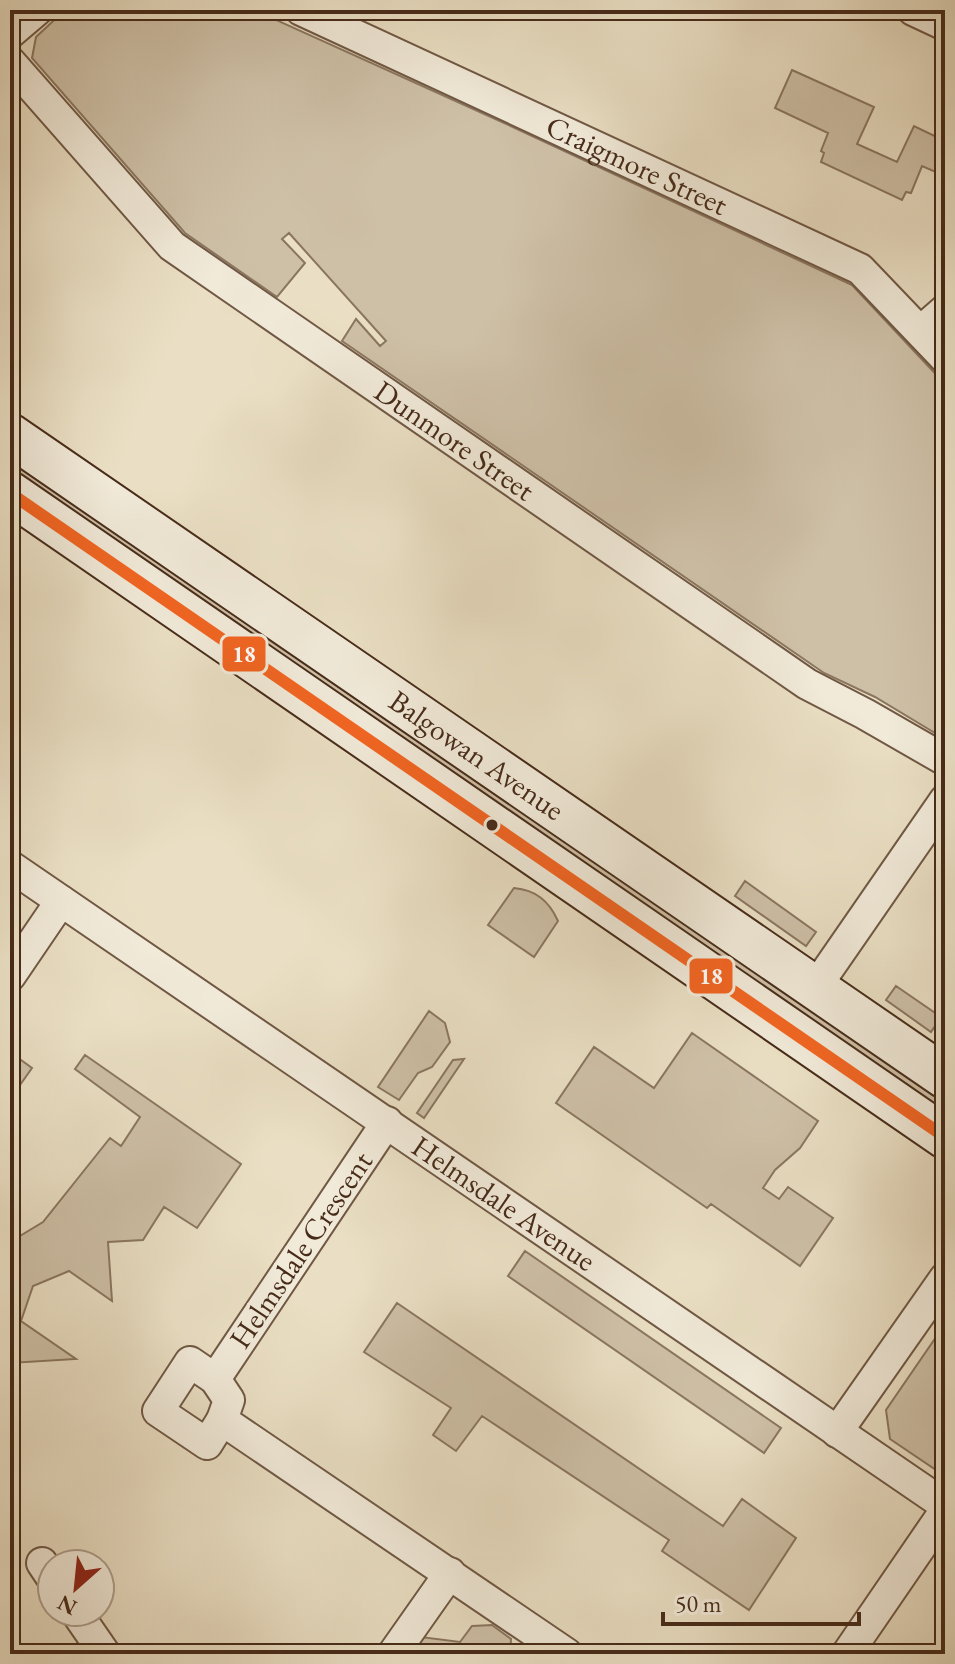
<svg xmlns="http://www.w3.org/2000/svg" width="955" height="1664" font-family="'EB Garamond',serif">
<style>
.green{fill:#cec0a7;stroke:#8a7660;stroke-width:2}
.lines{fill:none;stroke-linecap:round;stroke-linejoin:round}
.street-casing{stroke:#705844;stroke-width:34}
.secondary-casing{stroke:#472b19;stroke-width:46}
.street{stroke:#f1ead9;stroke-width:30}
.secondary{stroke:#f1ead9;stroke-width:42}
.bus-1-casing{stroke:#f1ead9;stroke-width:18}
.bus-1{stroke:#f26522;stroke-width:12}
.bus-dot{fill:#472b19;stroke:#f1ead9;stroke-width:3}
.labels{text-anchor:middle;stroke-width:7;stroke-linejoin:round;paint-order:stroke}
.street-label{font-size:30px;fill:#472b19;stroke:#f1ead9}
.line-badge{stroke:#f1ead9;stroke-width:3}
.badge-label{font-size:22px;text-anchor:middle;font-weight:bold;fill:#fff}
</style>
<rect width="100%" height="100%" fill="#eadfc4"/>
<filter id="stains"><feTurbulence type="fractalNoise" baseFrequency=".0025" numOctaves="4"/><feColorMatrix values="0 0 0 0 .2 0 0 0 0 .09 0 0 0 0 .02 0 0 0 .5 -.17"/></filter>
<radialGradient id="worn" r=".72"><stop offset=".6" stop-color="#630" stop-opacity="0"/><stop offset="1" stop-color="#630" stop-opacity=".3"/></radialGradient>
<path class="green" d="M65 10H254L502 122 852 285 945 384V739L875 697 824 673 342 341 356 319 380 346 386 341 289 233 282 239 305 263 277 297 185 233 32 58 36 37Z
M792 70 874 107 857 144 897 162 914 126 945 141V176L922 166 911 193 906 192 902 200 821 162 824 153 821 151 828 133 775 108Z
M10 443 945 1084V1128L10 484Z
M745 881 816 932 806 946 735 896Z
M514 888C536 890 549 901 558 921L534 957 488 925Z
M896 986 941 1017 931 1032 886 1000Z
M429 1011 445 1023 450 1042 432 1067 418 1073 399 1100 378 1087Z
M692 1033 818 1121 800 1148 775 1170 763 1188 779 1199 788 1187 833 1218 800 1266 711 1204 707 1208 556 1103 594 1047 654 1088Z
M10 1052 32 1068 10 1099Z
M85 1055 241 1164 197 1228 164 1207 143 1240 108 1242 112 1301 69 1271 33 1286 21 1321 76 1359 10 1363V1242L43 1222 110 1138 121 1146 140 1117 75 1069Z
M464 1059 424 1118 417 1113 453 1060Z
M525 1251 781 1428 764 1453 508 1276Z
M397 1303 723 1526 742 1499 796 1538 749 1610 662 1551 669 1540 482 1416 456 1451 433 1435 451 1408 364 1352Z
M945 1324V1476L890 1439 886 1410Z
M492 1625 511 1639 510 1654H410L421 1637 460 1642 472 1626Z"/>
<g class="lines">
<defs>
<g id="street">
<path id="s1" d="M301 10 860 269 945 358"/>
<path d="M913 10 945 25"/>
<path d="M10 33 37 10"/>
<path id="s2" d="M10 62 172 246 807 684 865 714 945 760"/>
<path d="M921 331 945 310"/>
<path id="s3" d="M10 866 945 1505"/>
<path d="M10 976 61 901"/>
<path d="M815 988 945 800"/>
<path d="M387 1122 215 1379 229 1400 222 1420 567 1654"/>
<path d="M215 1379 190 1362 158 1411 207 1444 222 1420"/>
<path d="M837 1432 945 1278"/>
<path d="M42 1563 52 1578"/>
<path d="M76 1612 105 1654"/>
<path d="M393 1654 450 1573"/>
<path d="M847 1654 945 1511"/>
</g>
<g id="secondary">
<path id="s4" d="M10 435 945 1077"/>
<path d="M10 493 945 1137"/>
</g>
</defs>
<use href="#street" class="street-casing"/>
<use href="#secondary" class="secondary-casing"/>
<use href="#street" class="street"/>
<use href="#secondary" class="secondary"/>
<defs>
<path id="bus-1" d="M10 493 945 1137"/>
</defs>
<use href="#bus-1" class="bus-1-casing"/>
<use href="#bus-1" class="bus-1"/>
</g>
<circle class="bus-dot" cx="492" cy="825" r="7"/>
<g class="labels">
<g class="street-label">
<text dy="10" stroke="none"><textPath href="#s1" startOffset="370">Craigmore Street</textPath></text>
<text dy="10" stroke="none"><textPath href="#s2" startOffset="588">Dunmore Street</textPath></text>
<text dy="10" stroke="none"><textPath href="#s4" startOffset="566">Balgowan Avenue</textPath></text>
<text dy="10" stroke="none"><textPath href="#s3" startOffset="598">Helmsdale Avenue</textPath></text>
<text transform="translate(301 1250) rotate(-56)" y="10">Helmsdale Crescent</text>
</g>
</g>
<g class="line-badge">
<rect x="221" y="635" width="46" height="38" rx="8" fill="#f26522"/>
<rect x="688" y="957" width="46" height="38" rx="8" fill="#f26522"/>
</g>
<g class="badge-label">
<text x="244" y="662">18</text>
<text x="711" y="984">18</text>
</g>
<rect width="955" height="1664" fill="none" stroke="#eadfc4" stroke-width="40"/>
<rect x="12" y="12" width="931" height="1640" fill="none" stroke="#472b19" stroke-width="4"/>
<rect x="20" y="20" width="915" height="1624" fill="none" stroke="#472b19" stroke-width="2"/>
<g transform="translate(76 1588) rotate(207)"><circle r="38" fill="#f1ead9" stroke="#ad9e8c" stroke-width="2"/>
<path d="M0-6L14 30L0 20L-14 30Z" fill="#8f2418"/>
<text y="-12" font-size="22" font-weight="bold" text-anchor="middle" fill="#472b19">N</text>
</g>
<path d="M663 1612v12h196v-12" fill="none" stroke="#472b19" stroke-width="4"/>
<text x="675" y="1612" font-size="24" fill="#472b19" stroke="#f1ead9" stroke-width="6" paint-order="stroke">50 m</text>
<rect width="100%" height="100%" filter="url(#stains)"/>
<rect width="100%" height="100%" fill="url(#worn)"/>
</svg>
